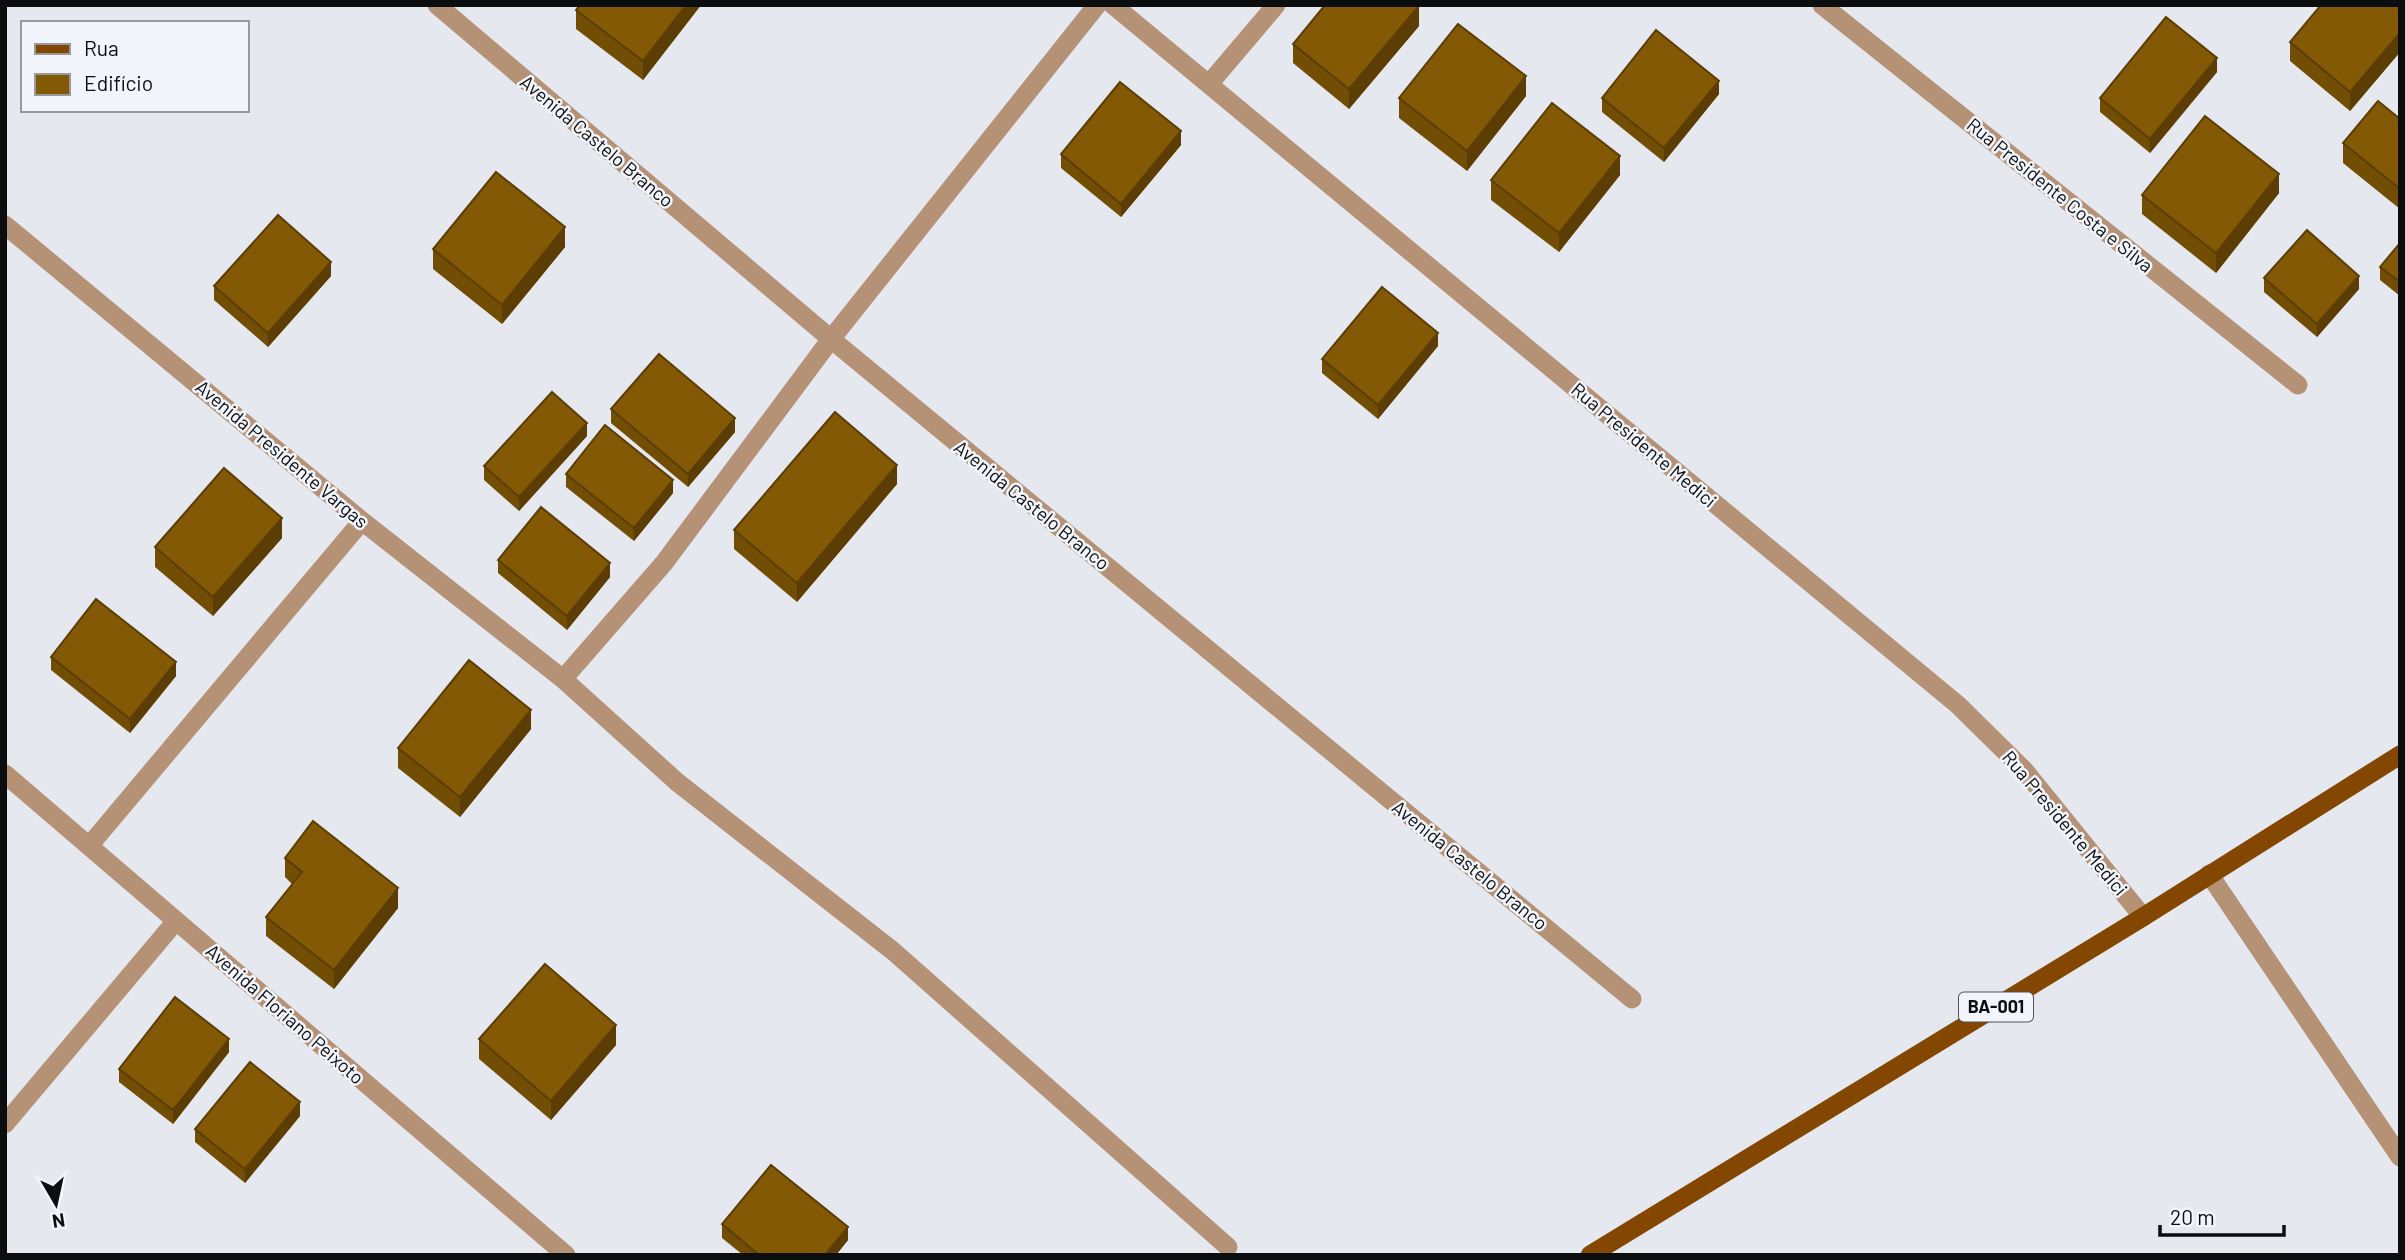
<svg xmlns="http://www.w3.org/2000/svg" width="2405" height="1260" font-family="Barlow,sans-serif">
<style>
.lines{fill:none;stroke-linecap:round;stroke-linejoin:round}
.minor{stroke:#b59176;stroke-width:19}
.primary{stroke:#844702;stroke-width:19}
.wall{fill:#724d04}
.shaded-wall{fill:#5c3e04}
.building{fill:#845905;stroke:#5c3e04;stroke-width:2}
.labels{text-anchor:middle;stroke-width:5;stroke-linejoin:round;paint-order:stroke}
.shield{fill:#f2f6fc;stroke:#515356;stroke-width:2}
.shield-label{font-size:18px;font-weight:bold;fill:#0c0d0f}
.street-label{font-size:19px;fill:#0c0d0f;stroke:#f2f6fc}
</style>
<rect width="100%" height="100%" fill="#e5e9ef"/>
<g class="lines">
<path class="minor" d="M437 5 831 339 1632 999
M1097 5 831 339 664 563 563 679 677 782 893 951 1228 1247
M1113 5 1958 705 2024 770 2143 917
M1822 5 2298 385
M1209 84 1276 5
M5 225 362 521 563 679
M5 774 566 1255
M89 846 362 521
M2209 874 2400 1157
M5 1124 176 921"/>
<path class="primary" d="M1590 1255 2143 917 2400 755"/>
</g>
<path class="wall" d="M701 5 643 80 576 29V10Z
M2400 5V52L2350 111 2290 61V42Z
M1419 26 1349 109 1293 63V44Z
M2217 72 2150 153 2100 112V98Z
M1719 94 1664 162 1602 112V98Z
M1526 96 1467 171 1399 118V98Z
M2400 119V209L2343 163V143Z
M1181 145 1121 217 1061 168V154Z
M1620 175 1559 252 1491 200V180Z
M2279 193 2216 273 2142 214V195Z
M2400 243V296L2380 280V267Z
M565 247 502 324 433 269V249Z
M331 276 268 347 214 300V286Z
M2264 278 2359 289 2317 337 2264 292Z
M1438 346 1378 419 1322 373V359Z
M611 409 735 432 688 487 611 423Z
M587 436 519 511 484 480V466Z
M566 474 673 493 634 541 566 487Z
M897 484 797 602 734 549V530Z
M282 538 213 616 155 567V547Z
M498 560 610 577 567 630 498 573Z
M51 657 176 676 130 733 51 670Z
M531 729 460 817 398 768V748Z
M285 858 398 908 334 989 266 936V917L292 884 285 877Z
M479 1039 616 1045 551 1120 479 1059Z
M229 1052 173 1124 119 1082V1069Z
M300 1116 245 1183 195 1142V1129Z
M722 1224 848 1240 836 1255H743L722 1238Z"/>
<path class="shaded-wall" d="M686 5H701L643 80V61Z
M1419 6V26L1349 109V89Z
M2400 33V52L2350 111V92Z
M2217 58V72L2150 153V139Z
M1526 76V96L1467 171V151Z
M1719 81V94L1664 162V148Z
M1181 131V145L1121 217V204Z
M1620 156V175L1559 252V233Z
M2279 174V193L2216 273V253Z
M565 227V247L502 324V305Z
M331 262V276L268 347V333Z
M2359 276V289L2317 337V324Z
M1438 333V346L1378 419V405Z
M735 418V432L688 487V474Z
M587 423V436L519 511V497Z
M897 465V484L797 602V583Z
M673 480V493L634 541V528Z
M282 518V538L213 616V597Z
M610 563V577L567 630V616Z
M176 662V676L130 733V719Z
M531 710V729L460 817V797Z
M398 888V908L334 989V970Z
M616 1025V1045L551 1120V1101Z
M229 1039V1052L173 1124V1110Z
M300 1102V1116L245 1183V1169Z
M848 1227V1240L836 1255H825Z"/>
<path class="building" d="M580 5H686L643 61 576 10Z
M1325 5H1418L1419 6 1349 89 1293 44Z
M2321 5H2400V33L2350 92 2290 42Z
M2166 17 2217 58 2150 139 2100 98Z
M1458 24 1526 76 1467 151 1399 98Z
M1656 30 1719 81 1664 148 1602 98Z
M1120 82 1181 131 1121 204 1061 154Z
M2378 101 2400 119V189L2343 143Z
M1552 103 1620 156 1559 233 1491 180Z
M2205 116 2279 174 2216 253 2142 195Z
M496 172 565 227 502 305 433 249Z
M278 215 331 262 268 333 214 286Z
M2307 230 2359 276 2317 324 2264 278Z
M2400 243V282L2380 267Z
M1382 287 1438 333 1378 405 1322 359Z
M659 354 735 418 688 474 611 409Z
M552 392 587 423 519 497 484 466Z
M835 412 897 465 797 583 734 530Z
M605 425 673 480 634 528 566 474Z
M224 468 282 518 213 597 155 547Z
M541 507 610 563 567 616 498 560Z
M96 599 176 662 130 719 51 657Z
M469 660 531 710 460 797 398 748Z
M313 821 398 888 334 970 266 917 302 872 285 858Z
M545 964 616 1025 551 1101 479 1039Z
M175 997 229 1039 173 1110 119 1069Z
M250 1062 300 1102 245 1169 195 1129Z
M771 1165 848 1227 825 1255H759L722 1224Z"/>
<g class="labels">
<rect class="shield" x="1959" y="992.5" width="74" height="29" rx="5"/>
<g class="shield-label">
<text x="1996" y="1013">BA-001</text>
</g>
<g class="street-label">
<text transform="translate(597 141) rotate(40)" y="7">Avenida Castelo Branco</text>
<text transform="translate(2060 195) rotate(39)" y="7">Rua Presidente Costa e Silva</text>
<text transform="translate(1644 445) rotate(40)" y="7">Rua Presidente Medici</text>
<text transform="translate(282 454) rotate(40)" y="7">Avenida Presidente Vargas</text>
<text transform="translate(1032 505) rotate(39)" y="7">Avenida Castelo Branco</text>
<text transform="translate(2065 823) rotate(50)" y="7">Rua Presidente Medici</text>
<text transform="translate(1470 865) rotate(39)" y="7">Avenida Castelo Branco</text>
<text transform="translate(285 1014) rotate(41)" y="7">Avenida Floriano Peixoto</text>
</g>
</g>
<rect width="2405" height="1260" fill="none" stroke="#0c0d0f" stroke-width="14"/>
<rect x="21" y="21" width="228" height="91" fill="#f2f6fc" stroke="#96999d" stroke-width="2"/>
<rect x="35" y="44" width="35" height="10" fill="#844702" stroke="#96999d" stroke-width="2"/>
<text x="84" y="56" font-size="21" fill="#0c0d0f">Rua</text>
<rect x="35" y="74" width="35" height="21" fill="#845905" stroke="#96999d" stroke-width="2"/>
<text x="84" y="91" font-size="21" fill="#0c0d0f">Edifício</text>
<g transform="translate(56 1204) rotate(171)" stroke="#f2f6fc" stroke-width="5" paint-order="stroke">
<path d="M0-5L12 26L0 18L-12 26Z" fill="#0c0d0f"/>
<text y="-10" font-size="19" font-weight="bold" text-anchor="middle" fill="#0c0d0f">N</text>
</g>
<path d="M2160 1225v10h124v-10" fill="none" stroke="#0c0d0f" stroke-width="3.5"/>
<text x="2170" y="1225" font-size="21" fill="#0c0d0f" stroke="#f2f6fc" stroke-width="5" paint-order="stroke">20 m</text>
</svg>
